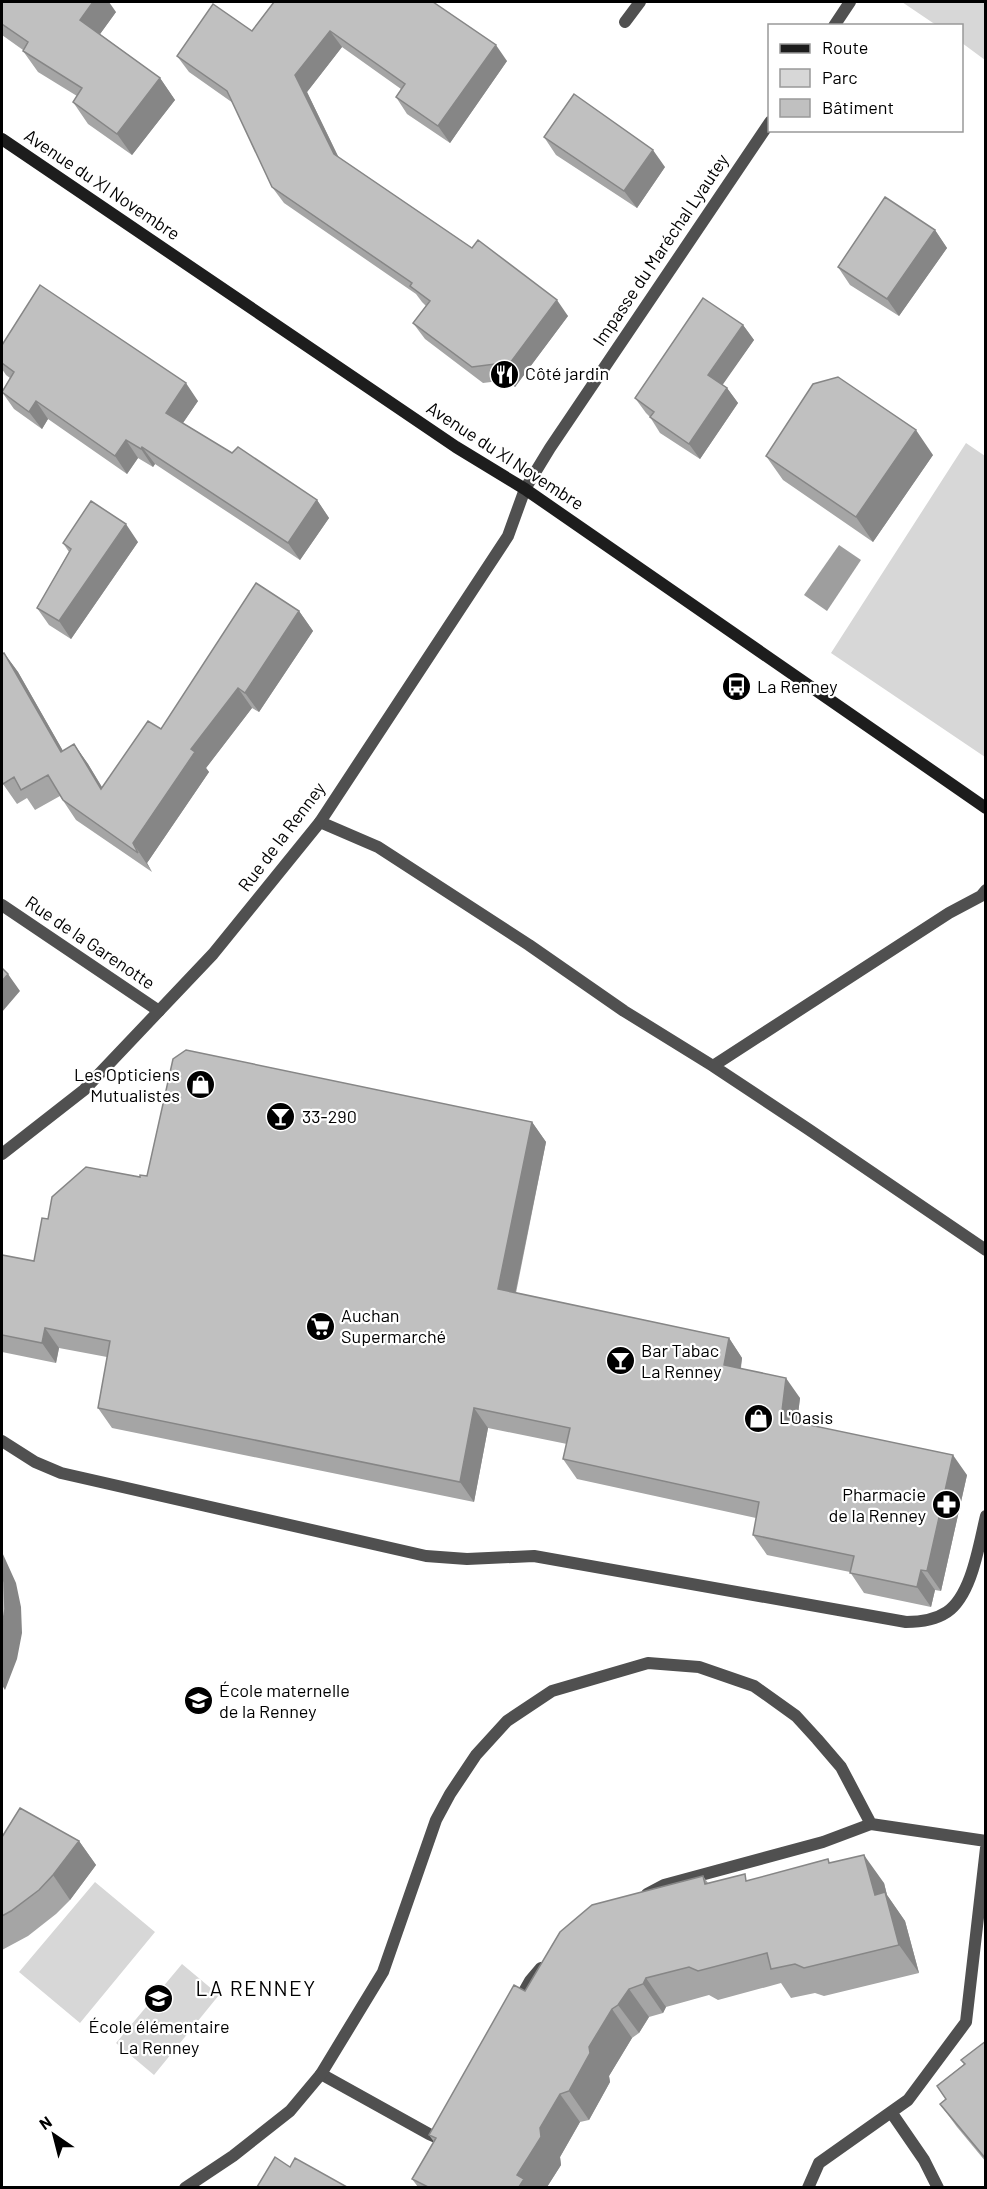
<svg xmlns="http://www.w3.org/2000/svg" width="987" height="2189" font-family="Barlow,sans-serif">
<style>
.green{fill:#d7d7d7}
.water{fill:#9e9e9e}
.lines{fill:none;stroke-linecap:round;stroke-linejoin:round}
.lane{stroke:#505050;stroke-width:12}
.street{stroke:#505050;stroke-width:12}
.secondary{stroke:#1d1d1d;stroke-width:12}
.wall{fill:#a5a5a5}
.shaded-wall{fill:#868686}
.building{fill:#c0c0c0;stroke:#868686;stroke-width:1.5}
.labels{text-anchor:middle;stroke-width:4.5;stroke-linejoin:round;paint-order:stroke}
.street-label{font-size:18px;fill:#000;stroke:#fff}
.poi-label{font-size:18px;fill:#000;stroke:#fff;text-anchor:start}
.quarter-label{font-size:21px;letter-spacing:1.5px;fill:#000;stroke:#fff}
</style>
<rect width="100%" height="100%" fill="#fff"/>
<path class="green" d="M902 2H985V60L962 43V26L936 25Z
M966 443 985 456V757L831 653Z
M95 1882 155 1932 80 2023 19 1972Z
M182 1964 219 1995 154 2075 116 2043Z"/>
<path class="water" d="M839 545 861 560 827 611 804 595Z"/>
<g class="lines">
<path class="lane" d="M320 822 378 847 529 945 624 1011 713 1066 808 1129 986 1250
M2 905 159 1011
M713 1066 949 913 981 896 986 890
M2 1441 35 1462 61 1473 426 1556 467 1559 534 1556 906 1622C920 1622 935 1620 947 1612 972 1595 979 1544 986 1516
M647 1894 664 1885 823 1842 871 1824
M517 2004 530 1981 541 1968
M321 2074 429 2134 438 2138 443 2133"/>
<path class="street" d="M625 22 640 2
M834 26 850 2
M2 1154 84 1090 213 954 320 822 508 536 525 489 550 448 770 122
M891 2112 924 2160 938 2188
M185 2188 233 2156 290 2111 321 2074 383 1972 436 1820 450 1794 476 1755 507 1721 552 1691 648 1663 699 1667 754 1686 796 1716 817 1739 841 1767 871 1824 986 1841
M808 2188 819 2163 908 2100 966 2022 986 1848"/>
<path class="secondary" d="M2 139 456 447 525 489 986 808"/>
</g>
<path class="wall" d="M2 2 116 12 100 34 160 78 175 100 132 155 88 124 73 102 77 96 38 72 23 51V50L2 35Z
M274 2 507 61 450 143 407 114 396 97 401 89 342 47 307 92 339 158 568 316 515 387 507 380 483 383 425 339 413 323 426 306 422 302 416 294 284 203 272 187 233 103 189 72 177 56 252 31Z
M544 137 665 167 637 208 556 155Z
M935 230 947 248 899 316 850 285 838 267Z
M743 325 754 340 722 384 727 388 738 403 700 459 660 433 650 417 646 413 635 398Z
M2 345 198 401 183 423 232 453 317 500 329 518 300 560 155 464 153 467 138 458 127 474 48 419 42 429 14 409 2 392 10 378 6 375 2 369Z
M933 455 873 542 783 480 766 456Z
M138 542 71 639 49 625 37 608 69 552 63 543Z
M299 611 313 631 259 712 252 708 206 768 209 772 147 863 152 872 76 820 60 796 35 810 27 798 17 804 3 784 4 653 18 672 63 751 74 744 88 764 102 787 161 729Z
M532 1122 546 1142 516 1293 729 1338 742 1358 741 1368 800 1398 797 1422 967 1475 941 1591 935 1590 931 1607 864 1593 850 1572 767 1555 753 1535 756 1518 577 1479 563 1459 567 1444 488 1428 474 1502 112 1428 98 1408 107 1357 59 1348 56 1363 2 1352V1255L34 1261 48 1219 140 1177Z
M2 1837 79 1841 96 1865 70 1900 56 1914 28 1936 2 1950Z
M831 1863 884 1883 887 1895 905 1921 919 1973 824 1996 815 1993 791 1998 781 1983 718 2000 709 1995 666 2007 663 2013 649 2017 639 2033 632 2038 609 2076 610 2082 589 2120 580 2122 560 2157 561 2165 547 2187H418L412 2179 434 2142 429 2135 525 1991 703 1876 708 1883 749 1880Z
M986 2041V2162L957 2127 940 2104 946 2099 937 2086 964 2064 961 2060Z"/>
<path class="shaded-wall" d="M93 2H109L116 12 95 41 80 20Z
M330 31 342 47 307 92 345 171 334 154 295 75Z
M496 45 507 61 450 143 438 126Z
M160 78 175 100 132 155 117 134Z
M653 150 665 167 637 208 624 191Z
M935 230 947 248 899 316 887 299Z
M557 300 568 316 515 387 504 371Z
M743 325 754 340 719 390 708 375Z
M186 383 198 401 178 430 166 413Z
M727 388 738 403 700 459 689 444Z
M36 401 48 419 42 429 29 412Z
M916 430 933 455 873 542 856 517Z
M126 440 138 458 127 474 115 456Z
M142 447 155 464 153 467 141 449Z
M317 500 329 518 300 560 288 543Z
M126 524 138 542 71 639 59 621Z
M299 611 313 631 259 712 245 693Z
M4 653 18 672 75 772 61 752Z
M238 688 252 708 206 768 209 772 147 863 152 872 133 843 191 749Z
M74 744 88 764 115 809 101 789Z
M8 974 20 991 2 1012V981Z
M532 1122 546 1142 512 1309 498 1289Z
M45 1328 59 1348 56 1363 42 1343Z
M729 1338 742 1358 738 1385 724 1365Z
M786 1378 800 1398 795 1439 781 1419Z
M474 1408 488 1428 474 1502 460 1482Z
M953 1455 967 1475 941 1591 927 1571Z
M2 1552 16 1583 21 1607 22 1633 17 1659 5 1690 2 1685Z
M921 1570 935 1590 931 1607 917 1587Z
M79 1841 96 1865 70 1900 53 1875Z
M864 1855 884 1883 887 1895 905 1921 919 1973 899 1945 875 1895Z
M646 1978 666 2007 663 2013 643 1984Z
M629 1989 649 2017 639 2033 618 2005Z
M612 2009 632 2038 609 2076 610 2082 589 2120 569 2091 589 2047Z
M560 2094 580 2122 560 2157 561 2165 547 2187H519L517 2175 540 2128Z"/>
<path class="building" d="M2 2H93L80 20 160 78 117 134 73 102 82 88 23 51 28 42 2 24Z
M274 2H433L496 45 438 126 396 97 405 84 330 31 295 75 334 154 472 248 478 240 557 300 504 371 495 364 472 367 413 323 430 301 410 286 412 283 272 187 227 91 177 56 213 4 252 31Z
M574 94 653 150 624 191 544 137Z
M885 197 935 230 887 299 838 267Z
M40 285 186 383 166 413 232 453 238 447 317 500 288 543 142 447 141 449 126 440 115 456 36 401 29 412 2 392 14 372 2 363V345Z
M703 298 743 325 708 375 727 388 689 444 650 417 654 412 635 398Z
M838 377 916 430 856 517 766 456 813 384Z
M91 501 126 524 59 621 37 608 71 549 63 543Z
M256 583 299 611 245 693 238 688 191 749 195 752 133 843 138 853 63 800 48 775 21 790 14 777 3 784 2 782V654L4 653 61 752 74 744 101 789 148 721 161 729Z
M2 968 8 974 2 981Z
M186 1050 532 1122 498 1289 729 1338 724 1365 786 1378 781 1419 953 1455 927 1571 921 1570 917 1587 850 1573 854 1556 753 1535 759 1502 563 1459 570 1428 474 1408 460 1482 98 1408 110 1341 45 1328 42 1343 2 1335V1255L34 1261 42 1218 48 1219 52 1197 86 1167 140 1177V1175L147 1176 173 1059Z
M2 1571 4 1582 5 1609 2 1627Z
M20 1808 79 1841 53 1875 39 1890 11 1911 2 1916V1837Z
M864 1855 875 1895 885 1892 899 1945 804 1968 795 1964 771 1969 767 1953 698 1971 689 1967 646 1978 643 1984 629 1989 618 2005 612 2009 589 2047 590 2053 569 2091 560 2094 540 2128 541 2137 517 2175 524 2179 519 2187H428L412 2179 436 2138 429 2135 514 1985 525 1991 560 1932 592 1905 703 1876 705 1884 745 1874 746 1881 828 1859 829 1863Z
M986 2041V2159L940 2104 946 2099 937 2086 965 2064 961 2060Z
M275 2157 290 2167 295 2158 347 2187H257Z"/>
<defs>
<symbol id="restaurant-disc" viewBox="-11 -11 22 22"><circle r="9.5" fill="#000" stroke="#fff"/><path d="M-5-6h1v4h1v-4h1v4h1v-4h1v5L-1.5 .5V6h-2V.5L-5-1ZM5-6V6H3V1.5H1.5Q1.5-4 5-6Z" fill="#fff"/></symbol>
<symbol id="bus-disc" viewBox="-11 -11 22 22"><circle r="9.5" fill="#000" stroke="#fff"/><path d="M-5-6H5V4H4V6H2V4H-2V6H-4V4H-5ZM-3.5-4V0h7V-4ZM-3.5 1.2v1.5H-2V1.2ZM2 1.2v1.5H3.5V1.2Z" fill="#fff"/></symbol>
<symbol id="shop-disc" viewBox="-11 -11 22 22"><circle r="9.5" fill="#000" stroke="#fff"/><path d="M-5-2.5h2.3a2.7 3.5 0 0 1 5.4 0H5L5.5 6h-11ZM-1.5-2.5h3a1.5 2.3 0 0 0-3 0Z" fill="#fff"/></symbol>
<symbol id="bar-disc" viewBox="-11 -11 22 22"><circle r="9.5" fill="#000" stroke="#fff"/><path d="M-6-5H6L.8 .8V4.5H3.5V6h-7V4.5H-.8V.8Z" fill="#fff"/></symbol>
<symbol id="supermarket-disc" viewBox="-11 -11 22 22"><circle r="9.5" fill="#000" stroke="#fff"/><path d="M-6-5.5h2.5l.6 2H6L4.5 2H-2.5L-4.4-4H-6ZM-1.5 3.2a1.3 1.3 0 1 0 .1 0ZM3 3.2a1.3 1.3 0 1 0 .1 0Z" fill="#fff"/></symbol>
<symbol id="pharmacy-disc" viewBox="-11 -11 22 22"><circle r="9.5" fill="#000" stroke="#fff"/><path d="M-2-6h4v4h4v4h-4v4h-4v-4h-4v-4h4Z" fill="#fff"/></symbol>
<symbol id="school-disc" viewBox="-11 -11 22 22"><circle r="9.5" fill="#000" stroke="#fff"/><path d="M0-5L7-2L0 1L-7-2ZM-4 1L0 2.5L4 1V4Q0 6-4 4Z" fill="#fff"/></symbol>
</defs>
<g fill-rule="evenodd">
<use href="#restaurant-disc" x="488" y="358" width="33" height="33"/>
<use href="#bus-disc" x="720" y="670" width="33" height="33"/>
<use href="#shop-disc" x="184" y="1068" width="33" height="33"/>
<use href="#bar-disc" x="264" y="1100" width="33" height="33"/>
<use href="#supermarket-disc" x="304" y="1310" width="33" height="33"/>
<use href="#bar-disc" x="604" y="1344" width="33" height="33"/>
<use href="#shop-disc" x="742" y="1402" width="33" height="33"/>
<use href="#pharmacy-disc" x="930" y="1488" width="33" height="33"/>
<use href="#school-disc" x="182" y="1684" width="33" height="33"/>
<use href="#school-disc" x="142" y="1982" width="33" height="33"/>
</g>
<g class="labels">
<g class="street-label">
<text transform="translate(102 185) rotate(34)" y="6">Avenue du XI Novembre</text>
<text transform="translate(661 250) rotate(-56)" y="6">Impasse du Maréchal Lyautey</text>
<text transform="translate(505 456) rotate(33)" y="6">Avenue du XI Novembre</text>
<text transform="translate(282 837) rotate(-53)" y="6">Rue de la Renney</text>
<text transform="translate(90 943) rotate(34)" y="6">Rue de la Garenotte</text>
</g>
<g class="poi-label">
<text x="525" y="380">Côté jardin</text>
<text x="757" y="693">La Renney</text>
<text x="180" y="1081" text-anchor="end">Les Opticiens<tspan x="180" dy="21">Mutualistes</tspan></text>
<text x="302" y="1123">33-290</text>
<text x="341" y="1322">Auchan<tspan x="341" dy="21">Supermarché</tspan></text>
<text x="641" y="1357">Bar Tabac<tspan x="641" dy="21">La Renney</tspan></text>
<text x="779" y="1424">L'Oasis</text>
<text x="926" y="1501" text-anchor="end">Pharmacie<tspan x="926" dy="21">de la Renney</tspan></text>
<text x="219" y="1697">École maternelle<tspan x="219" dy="21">de la Renney</tspan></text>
<text x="159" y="2033" text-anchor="middle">École élémentaire<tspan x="159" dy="21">La Renney</tspan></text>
</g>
<g class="quarter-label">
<text x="256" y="1996">LA RENNEY</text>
</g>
</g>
<rect width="987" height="2189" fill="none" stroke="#000000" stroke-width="6"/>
<rect x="768" y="24" width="195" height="108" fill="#ffffff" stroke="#999999" stroke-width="1.5"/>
<rect x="780" y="44" width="30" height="9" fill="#1d1d1d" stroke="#999999" stroke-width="1.5"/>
<text x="822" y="54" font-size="18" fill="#000000">Route</text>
<rect x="780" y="69" width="30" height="18" fill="#d7d7d7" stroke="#999999" stroke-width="1.5"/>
<text x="822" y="84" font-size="18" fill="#000000">Parc</text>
<rect x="780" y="99" width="30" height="18" fill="#c0c0c0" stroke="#999999" stroke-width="1.5"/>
<text x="822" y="114" font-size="18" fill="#000000">Bâtiment</text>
<g transform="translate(54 2135) rotate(325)" stroke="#ffffff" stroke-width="4.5" paint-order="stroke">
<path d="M0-4.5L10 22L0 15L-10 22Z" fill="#000000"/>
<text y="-9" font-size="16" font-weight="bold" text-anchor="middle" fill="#000000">N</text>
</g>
</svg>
